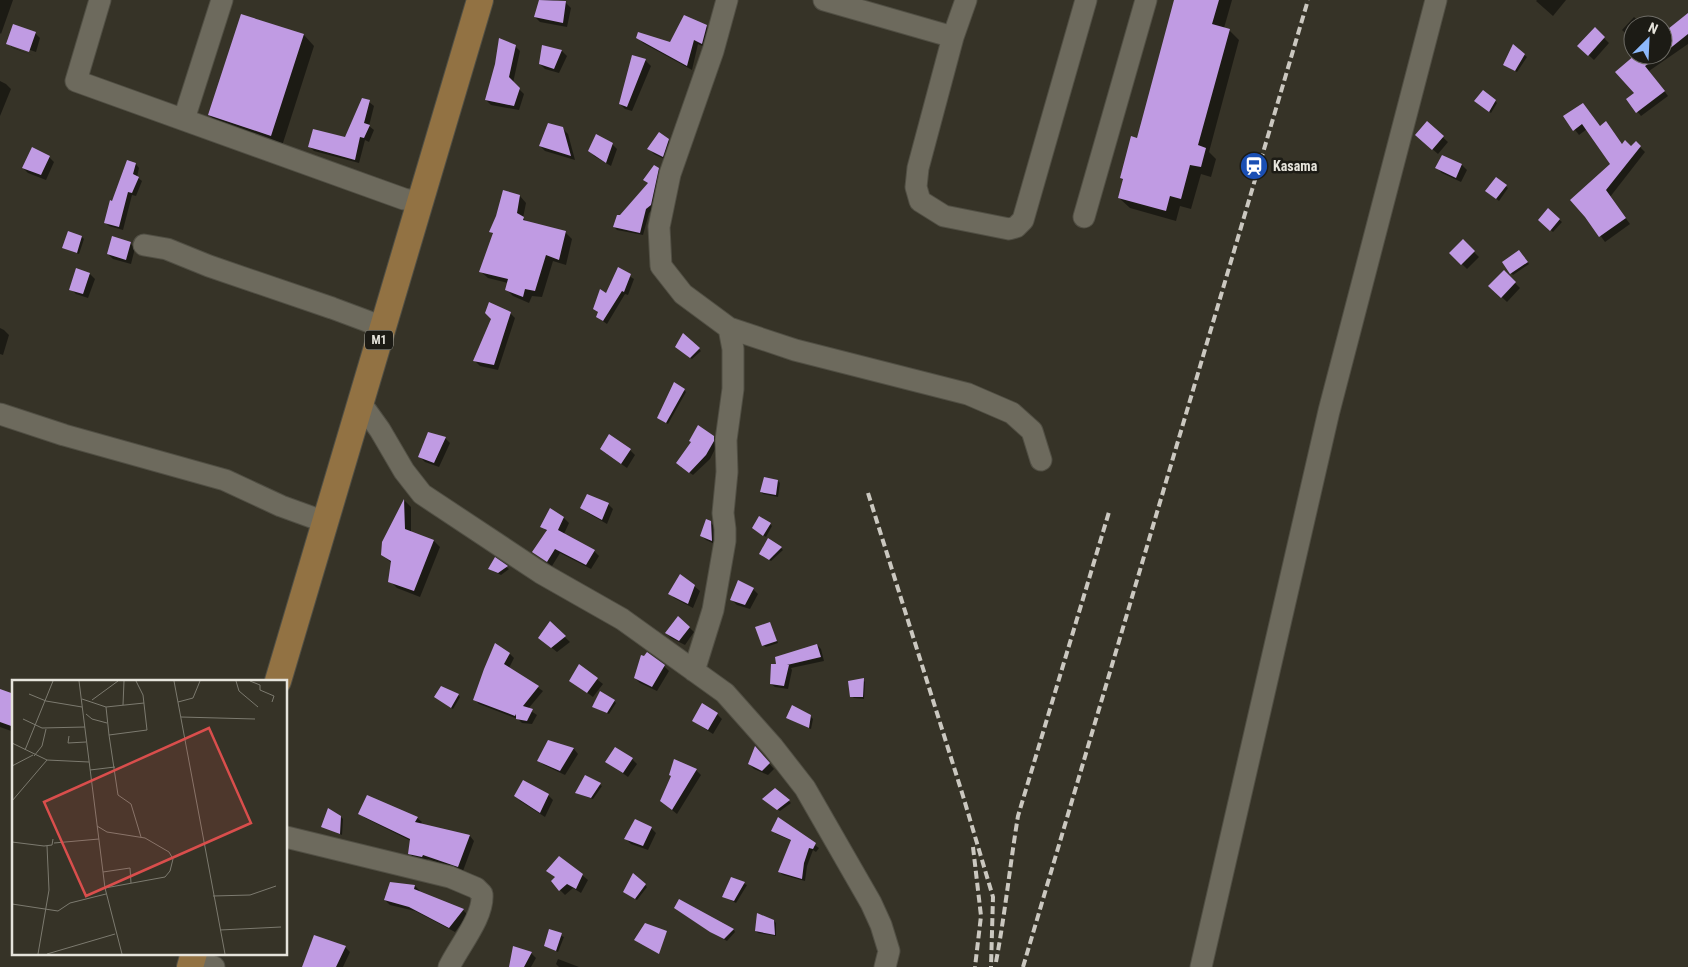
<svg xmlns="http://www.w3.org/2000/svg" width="1688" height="967" font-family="'Roboto Condensed',sans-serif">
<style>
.shadow{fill:#0007}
.building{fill:#c09be3}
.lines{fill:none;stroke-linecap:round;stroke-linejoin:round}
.minor-casing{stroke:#514f44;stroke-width:23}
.major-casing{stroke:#514f44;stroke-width:28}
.minor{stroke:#6d6a5d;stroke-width:21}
.major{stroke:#927243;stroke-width:26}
.rail{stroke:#cbc8c0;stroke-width:4;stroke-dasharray:8 4;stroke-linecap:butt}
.labels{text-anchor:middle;stroke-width:5;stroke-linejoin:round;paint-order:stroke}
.shield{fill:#1c1b15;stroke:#a9a8a0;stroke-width:1}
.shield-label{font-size:12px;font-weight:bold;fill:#e6e4dc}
.poi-label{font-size:14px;font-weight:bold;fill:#e6e4dc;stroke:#1c1b15;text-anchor:start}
.inset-road{fill:none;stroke:#7c7a6f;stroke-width:1}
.view{fill:#d94e4c;fill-opacity:0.15;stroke:#d94e4c;stroke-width:2.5}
.inset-edge{fill:none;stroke:#e6e4dc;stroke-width:2.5}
</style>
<rect width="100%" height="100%" fill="#363327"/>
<path class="shadow" d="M0 0H13L1 34 0 33Z
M540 0H553L566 3 571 8 567 27 540 22 535 17Z
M1175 0H1232L1224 28 1229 30 1239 40 1209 152 1216 159 1211 177 1201 174 1191 209 1180 206 1176 221 1130 208 1119 198 1124 181 1121 178 1138 139Z
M1537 0H1566L1553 16 1536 1Z
M1688 14V44L1649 71 1668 96 1641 116 1628 100 1635 93 1637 55H1663V34Z
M242 15 304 35 314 46 282 146 220 125 209 115Z
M1634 17 1643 25H1633V40L1622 30Z
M706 26 712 31 707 48 698 44 692 70 643 43 638 38 671 43Z
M1595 29 1609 43 1594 60 1584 51Z
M35 33 40 38 36 52 12 44V47L34 56 13 48 8 43Z
M515 46 520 51 513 83 524 94 519 110 491 105 486 100Z
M1513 46 1527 57 1517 72 1506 66Z
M543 47 562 51 567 56 559 73 545 69 540 64Z
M632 57 646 61 651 66 632 111 625 109 620 104Z
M0 81 6 84 11 89 0 116Z
M1495 101 1497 103 1491 113 1478 103Z
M369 102 374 106 369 126 374 130 369 142 365 140 359 163 314 151 309 146 346 139Z
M1565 117 1601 127 1606 123 1623 145 1631 147 1636 143 1645 152 1610 197 1630 224 1605 242 1586 216 1612 164 1587 129 1579 135Z
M1427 123 1448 142 1438 154 1422 140Z
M562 128 568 134 575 160 545 151 540 146Z
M668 140 673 146 668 161 654 154 649 149Z
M612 144 617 149 611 166 594 156 590 151Z
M1442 156 1462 165 1467 170 1461 182 1442 173 1437 168Z
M49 157 54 162 46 180 28 173 23 168Z
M136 164 139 168 137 177 142 181 136 196 132 195 123 230 109 226 105 222 112 202Z
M658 169 661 172 654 208 649 213 643 235 617 230 614 227 620 217 649 184 644 180Z
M1496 179 1508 188 1499 201 1489 193Z
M520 196 526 203 523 218 528 223 565 232 572 239 566 265 553 261 542 297 532 296 529 303 513 296 506 289 508 283 488 278 481 272 494 235 490 231Z
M1548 210 1562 222 1553 232 1539 220Z
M82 237 84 239 79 254 63 248Z
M1463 241 1479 257 1467 269 1451 253Z
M130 243 135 248 131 264 113 259 108 254Z
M1521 253 1529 264 1513 275 1511 273Z
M618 269 634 279 628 295 625 294 607 324 597 317 599 313 594 309 607 294Z
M77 270 90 274 95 279 88 298 76 294 71 289Z
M1504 272 1520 288 1507 302 1490 286Z
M510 313 515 318 498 370 480 366 475 361Z
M0 328 4 330 9 335 3 355 0 354Z
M683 335 701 351 692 359 678 349Z
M684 390 686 392 668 424 661 420 659 418Z
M429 434 445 438 450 443 439 467 425 462 420 457Z
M713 436 717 440V445L710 459 693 475 681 467 693 442Z
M630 450 635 455 627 468 607 454Z
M778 481 780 483 778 497 763 494 761 492Z
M587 496 608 504 613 509 607 524 586 512 581 507Z
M405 501 411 507V532L434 541 440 547 420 597 397 588 390 581 392 563 382 555 383 542Z
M564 518 569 523 564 534 594 551 599 556 591 569 560 553 552 566 534 552 547 532 542 526Z
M711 523 716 528 717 545 706 540 701 535Z
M770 524 772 526 766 537 755 530Z
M781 548 783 550 771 561 762 556Z
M495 559 509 569 501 575 489 569Z
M694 586 700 591 693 608 674 598 670 593Z
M753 589 758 594 750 609 737 605 732 600Z
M550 623 570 642 557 652 539 638Z
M769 623 778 643 766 647 763 645Z
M689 627 694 632 685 645 671 638 666 633Z
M817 645 821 649 824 661 791 668 792 670 788 689 775 687 771 684 778 665Z
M510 654 514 658 509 668 543 691 528 709 537 715 532 724 522 723 518 719 479 704 474 699Z
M580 666 603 684 593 697 571 681Z
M664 666 669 671 657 691 640 683 635 678Z
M863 680 865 682 864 699 854 698 851 696Z
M0 691 14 696V732L0 727Z
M458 695 460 697 453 709 435 697Z
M614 701 616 703 609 714 593 707Z
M717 714 722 719 713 734 699 725 694 720Z
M810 716 813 719 811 729 787 718Z
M549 742 574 749 578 754 565 775 544 765 539 761Z
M760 753 774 769 768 775 754 769 749 764Z
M632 759 637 764 628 777 607 762Z
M696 770 701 775 677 814 661 801Z
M585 777 602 786 593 799 576 793Z
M523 782 548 795 553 800 545 817 520 801 516 796Z
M775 789 791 803 780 811 766 801Z
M360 813 417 818 422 822 420 825 470 836 474 841 463 871 428 859 427 861 414 858 409 853 411 841 365 818Z
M341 817 343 819 342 835 323 826Z
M778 819 819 848 816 852 813 850 807 866 805 881 783 875 779 872 792 841 776 834 773 831Z
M651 828 656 833 648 850 631 844 626 839Z
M548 871 582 875 588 880 581 893 573 888 565 895 560 890 556 878Z
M634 875 647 887 637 900 627 894Z
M731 878 747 885 736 903 723 896Z
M415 886 420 891 419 893 463 910 468 915 455 932 415 911 390 905 385 900Z
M679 901 734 930 735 932 727 941 714 934 677 910Z
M774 921 776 923V936L758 933 756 931Z
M550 931 564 937 558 952 546 946Z
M345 947 350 952 343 967H304Z
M531 953 536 958 531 967H513Z
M558 959 579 967H559L556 964Z"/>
<path class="building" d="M539 0 566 1 563 23 534 17Z
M1174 0H1219L1212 24 1230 29 1198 145 1206 148 1201 167 1190 165 1181 199 1170 196 1166 211 1118 198 1123 179 1120 178 1131 136 1137 138Z
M1688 13V34L1663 54V33Z
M241 14 304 34 271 136 208 115Z
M684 15 707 25 702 44 694 40 687 66 636 38 638 32 670 42Z
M13 24 36 32 29 52 6 44Z
M1595 27 1605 37 1588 56 1577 46Z
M499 38 516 45 509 77 520 88 514 106 485 100 495 64Z
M1513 44 1525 54 1515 71 1503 65Z
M542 45 562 50 554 69 539 64Z
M632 55 646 59 627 107 619 104Z
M1635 55H1662L1645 66 1665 91 1636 113 1626 99 1634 93 1615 72Z
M1483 90 1496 100 1489 112 1474 101Z
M362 98 370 100 364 123 370 125 364 138 360 137 355 160 308 147 313 129 345 137Z
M1583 103 1600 126 1606 121 1622 144 1625 140 1631 146 1636 141 1641 146 1606 190 1626 218 1599 237 1585 217 1570 200 1610 164 1582 124 1573 131 1563 116Z
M1427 121 1444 136 1432 150 1415 135Z
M548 123 563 127 571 156 539 146Z
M659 132 669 139 663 157 647 149Z
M596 134 613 143 606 163 588 151Z
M32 147 50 156 41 175 22 168Z
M1442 155 1462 164 1456 178 1435 168Z
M127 160 136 163 133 174 139 177 132 193 128 192 119 227 104 223 110 200 112 201Z
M654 165 659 168 651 205 646 209 640 233 613 227 617 215H620L648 183 643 180Z
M1496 177 1507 185 1496 199 1485 191Z
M503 190 520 195 517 213 524 217 523 220 566 231 559 260 546 255 535 291 525 289 523 297 505 290 508 279 479 272 493 233 489 232 496 216Z
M1548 208 1560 219 1550 231 1538 220Z
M68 231 82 236 77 253 62 248Z
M112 236 131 242 126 260 107 254Z
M1463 239 1475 251 1461 265 1449 253Z
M1519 250 1528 262 1510 274 1502 262Z
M618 267 631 274 624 292 622 291 603 321 596 317 598 312 593 309 600 289 606 293Z
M76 268 90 273 83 294 69 290Z
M1504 270 1516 282 1501 298 1488 286Z
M489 302 511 312 494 365 473 361 491 319 485 313Z
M683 333 700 348 690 358 675 347Z
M674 382 685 389 666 423 657 418Z
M698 425 714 436V441L706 455 689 473 676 463 691 442 689 441Z
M428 432 446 437 434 463 418 457Z
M609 434 631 449 621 464 600 449Z
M764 477 778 480 776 495 760 492Z
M587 494 609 503 602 520 580 508Z
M404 499 405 529 434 540 414 591 388 582 391 561 381 555 382 542Z
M550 508 564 517 558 530 595 550 586 565 555 549 547 562 532 552 547 530 540 527Z
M759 516 771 523 763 536 752 528Z
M706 519 711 521 712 541 700 536Z
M768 538 782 547 769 560 759 554Z
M495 557 508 566 498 573 488 569Z
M680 574 695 585 688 604 668 594Z
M738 580 754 588 745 605 730 600Z
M678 616 690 627 679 641 665 633Z
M550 621 566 636 551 648 538 638Z
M770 622 777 641 762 646 755 627Z
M495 643 510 653 504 664 539 686 523 706 533 709 527 721 516 719V714L515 716 473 700 484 669Z
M817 644 821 657 787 665H789L784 686 770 684 771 664H776L775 657Z
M647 652 665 665 652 687 634 678 641 655 644 656Z
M579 664 598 678 587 693 569 681Z
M864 678 863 697H850L848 681Z
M441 686 459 694 451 708 434 697Z
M0 689 14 694V727L0 722Z
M600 691 615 700 607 713 592 707Z
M702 703 718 713 708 730 692 721Z
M792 705 811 715 809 728 786 718Z
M548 740 574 748 560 771 537 761Z
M755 746 770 763 762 771 748 764Z
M615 747 633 758 623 773 605 762Z
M674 759 697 769 672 810 660 801 671 776 669 775Z
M585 775 601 783 591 798 575 793Z
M523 780 549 794 540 813 514 796Z
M775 788 790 800 777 810 762 799Z
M367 795 418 817 415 822 470 835 458 867 423 855 422 857 408 854 410 839 358 814Z
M328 808 341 816 340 834 321 827Z
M778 817 816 843 813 849 809 848 804 863 802 879 778 872 791 840 771 831Z
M635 819 652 827 643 846 624 839Z
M559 856 583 874 576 889 567 884 559 891 551 881 555 877 546 871Z
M633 873 646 884 635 899 623 892Z
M731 877 745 882 734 901 722 897Z
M390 882 415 885 414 889 464 909 449 928 409 907 384 900Z
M679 899 734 929 724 939 710 932 674 908Z
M757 913 774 920 775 935 755 931Z
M645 923 667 931 659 954 634 940Z
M549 929 562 933 556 951 544 946Z
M314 935 346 946 336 967H302Z
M513 946 532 952 524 967H509Z"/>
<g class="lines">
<defs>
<path id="minor" d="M100 0 76 81 404 199 420 202
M727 0 713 51 670 174 659 227 661 266 683 294 729 328 795 350 968 394 1012 413 1032 431 1041 460
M824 0 953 37
M966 0 953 37 918 168 916 187 920 201 944 216 1009 229 1016 227 1023 220 1086 0
M184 119 222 0
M1084 217 1146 0
M144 245 167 249 209 266 332 308 383 327
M360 402 380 430 404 471 422 494 541 573 622 619 725 693 773 747 805 788 871 903 881 925 889 951 885 967
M0 414 64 435 225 480 281 506 325 522
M694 671 713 610 725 541V529L723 513 727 472 726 440 733 389V349L729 328
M286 837 450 877 476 888 482 894C484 917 459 946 449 967
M192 961 214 967
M1201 967 1329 411 1436 0"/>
<path id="major" d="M278 681 480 0
M190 967 194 953"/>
</defs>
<use href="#minor" class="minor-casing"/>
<use href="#major" class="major-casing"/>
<use href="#minor" class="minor"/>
<use href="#major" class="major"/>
<path class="rail" d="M868 493 963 796 993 897 991 967
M973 847 981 916 975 967
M996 962C1005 914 1010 865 1018 816L1109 512
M1023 967 1308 0"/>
</g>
<defs>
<symbol id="station-disc" viewBox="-11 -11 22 22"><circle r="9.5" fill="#1a4fb4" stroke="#1c1b15"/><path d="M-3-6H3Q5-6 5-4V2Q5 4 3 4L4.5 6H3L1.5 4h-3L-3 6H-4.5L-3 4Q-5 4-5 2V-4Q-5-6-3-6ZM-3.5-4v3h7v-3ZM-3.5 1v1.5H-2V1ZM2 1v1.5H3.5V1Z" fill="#fff"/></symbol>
</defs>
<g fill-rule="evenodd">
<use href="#station-disc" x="1238" y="150" width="32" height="32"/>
</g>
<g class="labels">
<rect class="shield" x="365" y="330.5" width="28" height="19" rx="4"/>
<g class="shield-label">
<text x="379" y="344">M1</text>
</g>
<g class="poi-label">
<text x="1273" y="171">Kasama</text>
</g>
</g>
<g transform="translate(12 680)">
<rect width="275" height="275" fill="#363327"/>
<path class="inset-road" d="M67 1 93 208 110 274M162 1 213 274M224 1 227 11 246 27M238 1 248 5V10L262 16 260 22M17 14 34 21 70 27M70 19 94 27 132 23M80 20 106 1M166 22 181 18 188 1M111 25 112 1M94 27 97 55 135 50 131 15 124 1M74 34 80 39 95 43M169 37 243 39M11 39 30 48 73 47M97 55 106 115 119 124 129 157M57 56 56 63 74 62M0 63 35 80 77 82M13 70 41 1M22 76 30 66 34 49M0 86 21 75M78 90 103 87M0 121 35 80M85 146 95 152 133 158 157 172 161 179 158 191 153 197 93 208M0 162 32 166 40 165 41 159M42 163 87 159M91 192 118 188 119 203M201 216 238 215 264 206M0 224 46 231 58 223 94 214M208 250 269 247M26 274 37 210 35 166M35 274 103 254"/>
<path class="view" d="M197 48 239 143 74 216 32 122Z"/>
<rect width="275" height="275" class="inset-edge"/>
</g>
<g transform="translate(1648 40) rotate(24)"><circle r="24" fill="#1c1b15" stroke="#6d6b65"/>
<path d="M0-4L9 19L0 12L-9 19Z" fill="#8db9fc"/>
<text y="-8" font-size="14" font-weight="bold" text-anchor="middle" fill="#e6e4dc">N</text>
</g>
</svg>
